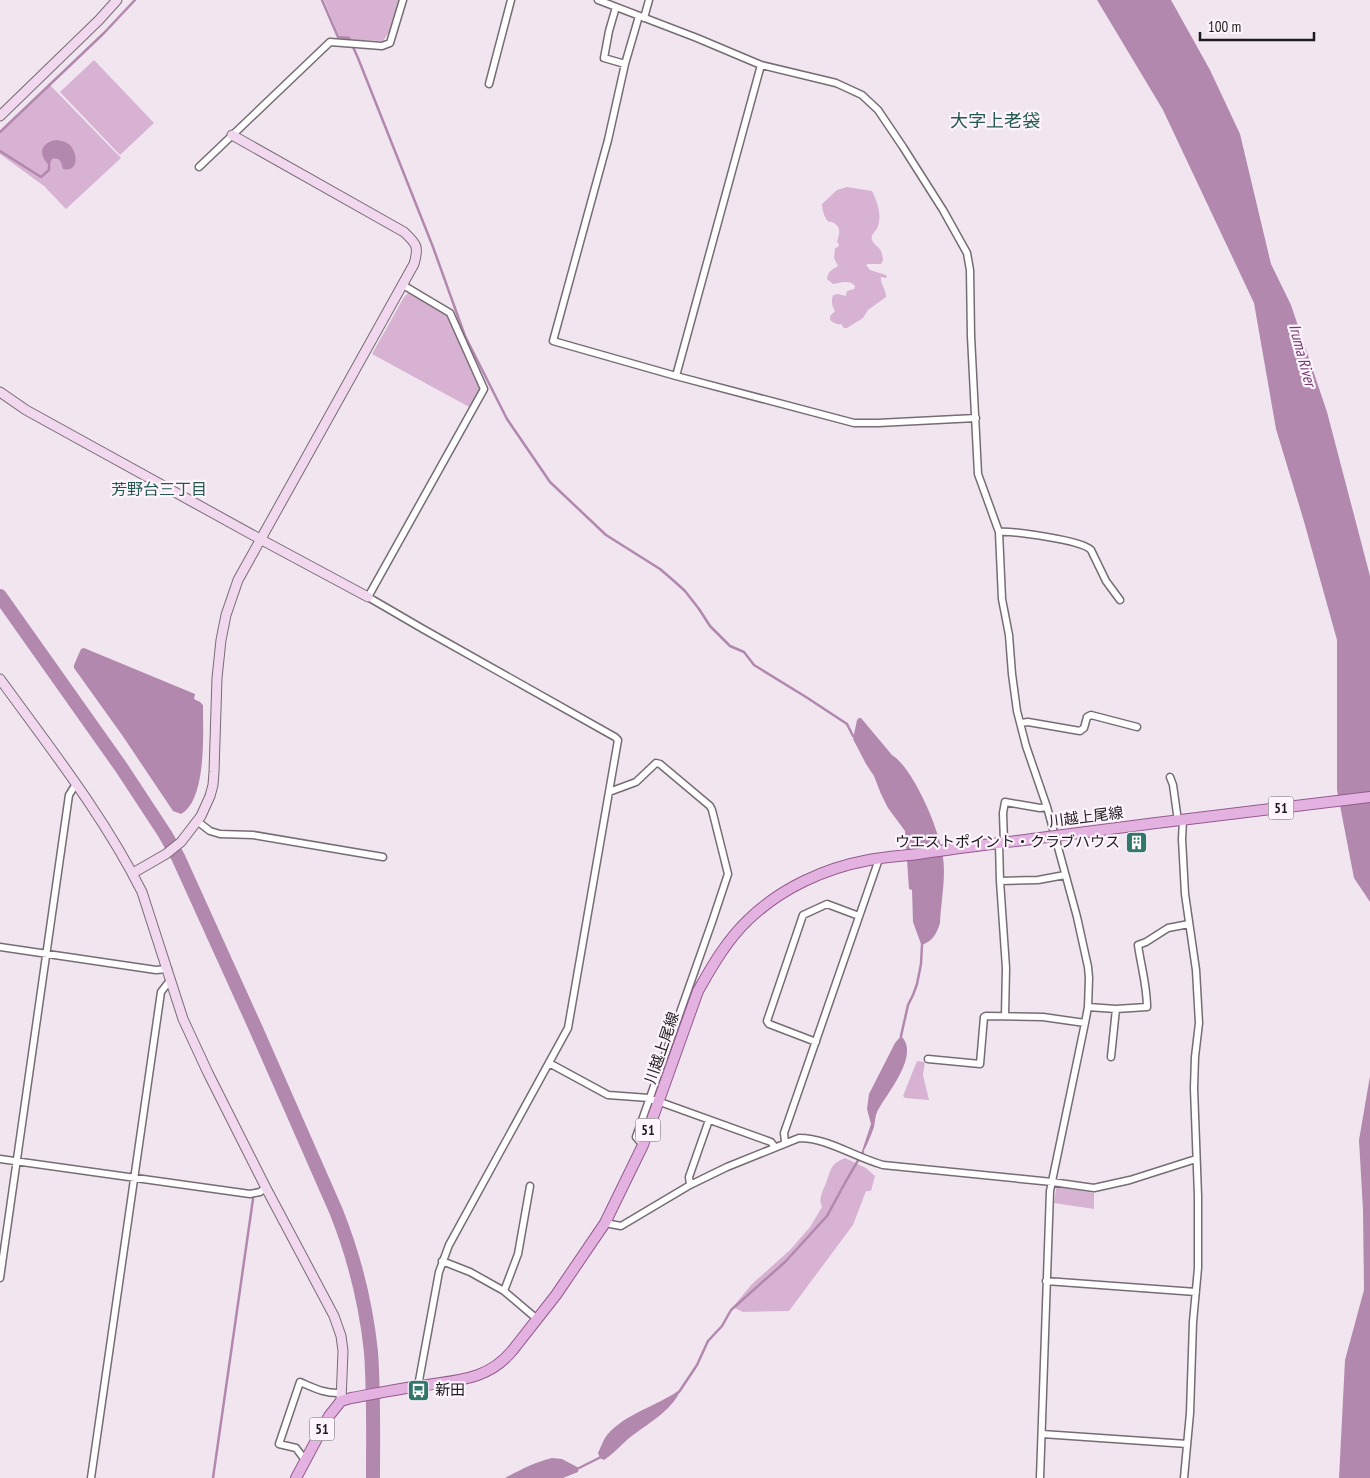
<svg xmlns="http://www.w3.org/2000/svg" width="1370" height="1478" font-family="'PT Sans Narrow','Noto Sans JP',sans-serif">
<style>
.green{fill:#d7b2d2}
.water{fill:#b288ae}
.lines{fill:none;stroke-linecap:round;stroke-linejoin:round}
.stream{stroke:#b288ae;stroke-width:2.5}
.river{stroke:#b288ae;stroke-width:14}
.street-casing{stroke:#766c74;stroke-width:9}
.secondary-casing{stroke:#766c74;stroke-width:11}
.primary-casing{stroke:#935b8e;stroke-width:12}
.street{stroke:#fff;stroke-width:6}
.secondary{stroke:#f2d8ef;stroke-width:9}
.primary{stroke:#e4b2e0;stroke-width:10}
.primary-bridge-casing{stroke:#935b8e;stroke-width:12;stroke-linecap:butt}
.primary-bridge{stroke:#e4b2e0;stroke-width:10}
.labels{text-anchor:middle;stroke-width:4.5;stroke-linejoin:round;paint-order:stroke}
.shield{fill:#fef4fd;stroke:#615c61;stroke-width:1}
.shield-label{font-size:14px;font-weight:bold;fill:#1e1b1e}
.street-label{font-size:15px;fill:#1e1b1e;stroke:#fef4fd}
.poi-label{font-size:15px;fill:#1e1b1e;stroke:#fef4fd;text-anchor:end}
.water-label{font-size:16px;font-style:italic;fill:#743e70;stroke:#fef4fd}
.neighbourhood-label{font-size:16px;fill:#235950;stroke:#fef4fd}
.quarter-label{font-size:18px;fill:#235950;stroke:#fef4fd}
</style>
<rect width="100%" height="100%" fill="#f1e6f0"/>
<path class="green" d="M324 0H399L389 32 383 41 340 39Z
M94 60 154 123 120 155 60 92Z
M49 84 121 158 66 209 44 186 0 154V131Z
M847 187 872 191C877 201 882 214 878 226 877 231 870 234 872 240 875 248 882 245 883 260L881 264H868L866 265 870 270 886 275 887 277 886 278 881 277C880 284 886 289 886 297L868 310 863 318 847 328H844L841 324C837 325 834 323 830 320V316L835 311C832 307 831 300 833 295L838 294 846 296 847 291 854 289 855 286C849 279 840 283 833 284L827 279C828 271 832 270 838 266L834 258 835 248 838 247 839 244 837 242C839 234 842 228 834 223 830 221 829 223 827 220 824 217 822 208 822 204L837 190Z
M408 293H411L449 314 481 389 471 408 372 354 404 297Z
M917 1061 925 1062 923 1075 929 1100 905 1098 903 1096Z
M845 1158 866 1168 875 1176 871 1191H866L853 1225 789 1311 743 1312 733 1307 752 1284 790 1250 810 1227 822 1207C818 1198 823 1191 826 1183 831 1170 830 1164 845 1158Z
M1058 1187 1094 1193V1209L1054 1203 1056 1189Z"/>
<path class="water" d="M1097 0H1171L1210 70 1240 134 1271 264 1291 305 1327 412 1370 576V902L1354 878 1337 790V640L1303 518 1276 429 1254 303 1163 110Z
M57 140C60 141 63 141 65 142 78 147 81 173 63 169 61 163 61 157 52 159L49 165C37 154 41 142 57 140Z
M84 648 195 694 194 699 200 702 203 705C203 731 207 800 181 814L173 811 122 735 74 668V665L81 649Z
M859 718H861L892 755C914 769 940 831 943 857 946 878 941 901 940 923 937 933 933 941 922 945L921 944 913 922 912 890 909 889 905 831 888 808 881 794 874 776 866 764 853 739 857 720Z
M901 1036C921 1055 886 1094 877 1112 875 1117 875 1122 874 1127 871 1135 867 1146 863 1152L862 1151 871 1124 867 1109 869 1094 895 1043Z
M1370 1076V1478H1339L1345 1360 1364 1290 1363 1210 1359 1140Z
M678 1391H680C672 1411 644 1426 628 1439 620 1446 613 1454 604 1460L600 1458 598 1453C601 1447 603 1440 607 1435 626 1413 655 1407 678 1391Z
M552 1458 562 1459 579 1468 578 1472 563 1478H505C520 1470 535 1462 552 1458Z"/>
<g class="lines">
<path class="stream" d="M322 0 338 37 349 38 358 58 433 247 465 336 507 419 550 482 606 535 660 569 674 581 685 591 699 609 710 626 730 646 744 652 754 665 806 697 847 724 853 736
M0 132 104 33 135 0
M0 151 41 177 49 170V163
M901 1036 908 1005 913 995 917 984 921 964 922 945
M679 1392 697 1365 708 1341 722 1326 731 1310 785 1262 827 1216 846 1181 863 1152
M579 1468 601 1457
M213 1478 253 1199"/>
<path class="river" d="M0 596 121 767 165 834 178 857 256 1029 336 1211C354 1256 366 1304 371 1352 374 1394 373 1436 373 1478"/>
<defs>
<path id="street" d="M598 0 697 38 761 65 836 83 862 95 878 110 903 147 943 210 967 253 970 270 971 336 978 474 999 532 1002 599 1009 635 1012 674 1017 711 1026 746 1047 807 1077 917 1088 967 1089 978 1088 1007 1085 1023 1050 1191 1040 1478
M616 7 609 31 604 58 625 64
M639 16 625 64 608 140 553 341 676 376
M644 18 649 0
M761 65 676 376 854 423H878L976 418
M489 84 511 0
M199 167 330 42 382 46 390 43 403 0
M403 285 450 313 484 389 368 597 423 629 615 737 618 740 568 1028 449 1245 439 1272 418 1386
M999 532C1013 531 1082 540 1091 550L1106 581 1120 600
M1020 723 1028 722 1080 731 1084 728 1087 717 1091 715 1137 727
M1170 777 1173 785 1178 821
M609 792 636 782 656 763 660 764 710 806 712 810 728 874 712 922 636 1137 643 1145
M1183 820 1182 839 1185 894 1196 970 1199 1023 1195 1057 1194 1088 1198 1196V1268L1193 1322 1190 1413 1184 1478
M197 821 210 831 220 834 253 835 383 857
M999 843 1000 881 1006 968 1005 1016
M1004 843 1003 813 1005 802 1040 808 1047 807
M1000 881 1038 880 1065 875
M0 947 156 970 168 969
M1088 1007 1116 1009 1147 1007C1147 986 1141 966 1138 945L1146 942 1168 928 1189 924
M816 1042 769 1024 767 1021 803 915 827 904 859 916
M1111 1057 1116 1009
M928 1059 980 1064 984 1017 986 1016 1043 1017 1085 1023
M549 1063 608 1095 649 1098 771 1142 775 1147
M785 1142 784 1133 879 859
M0 1159 250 1194 260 1192 266 1188
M690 1185 689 1177 709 1120
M605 1223 621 1226 690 1185 727 1167 799 1138C828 1138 854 1157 883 1165L1052 1182 1094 1188 1130 1180 1196 1159
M442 1261 470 1272 504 1291 537 1319
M0 1278 69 795 76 784
M1046 1281 1196 1292
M504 1291 518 1254 530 1186
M1042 1434 1187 1444
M305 1460 296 1448 279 1444 300 1382C314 1388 325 1394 341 1393
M91 1478 161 992 171 979"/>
<path id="secondary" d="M0 116 99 20 117 0
M0 392 26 410 260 539 368 597
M0 679C50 748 104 816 142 892L183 1019 208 1073 266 1188 334 1316 341 1336 343 1351 341 1401
M133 873 166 854 181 842 201 816 210 796 213 785 214 772 217 678 221 640 226 615 238 580 414 264C419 247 417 244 404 232L232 135"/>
<path id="primary" d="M1156 823 1370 797
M296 1478 329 1416 341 1401 351 1398C374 1394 397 1389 420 1386 456 1380 487 1381 512 1351L556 1295 605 1223 643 1145 698 991C712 966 727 940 748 920 781 888 825 868 869 860 885 857 902 856 918 854 956 848 994 844 1032 839"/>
</defs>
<use href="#street" class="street-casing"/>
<use href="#secondary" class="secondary-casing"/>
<use href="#primary" class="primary-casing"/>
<use href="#street" class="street"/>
<use href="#secondary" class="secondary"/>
<use href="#primary" class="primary"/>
<defs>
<path id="primary-bridge" d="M1032 839 1156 823"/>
</defs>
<use href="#primary-bridge" class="primary-bridge-casing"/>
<use href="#primary-bridge" class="primary-bridge"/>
</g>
<defs>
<symbol id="building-square" viewBox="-11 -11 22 22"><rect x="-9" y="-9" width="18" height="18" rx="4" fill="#32776b" stroke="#fef4fd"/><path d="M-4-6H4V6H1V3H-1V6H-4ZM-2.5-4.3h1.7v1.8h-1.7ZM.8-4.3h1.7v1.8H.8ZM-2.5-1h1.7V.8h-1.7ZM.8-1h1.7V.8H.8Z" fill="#fff"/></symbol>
<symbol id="bus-square" viewBox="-11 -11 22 22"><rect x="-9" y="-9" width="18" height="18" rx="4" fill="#32776b" stroke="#fef4fd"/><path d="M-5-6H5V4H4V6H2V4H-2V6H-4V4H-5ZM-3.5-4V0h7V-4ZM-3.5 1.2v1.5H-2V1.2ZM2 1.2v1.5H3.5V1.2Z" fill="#fff"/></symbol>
</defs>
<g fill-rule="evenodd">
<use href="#building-square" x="1124" y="830" width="25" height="25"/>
<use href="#bus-square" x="406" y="1378" width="25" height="25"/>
</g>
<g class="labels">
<g class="shield">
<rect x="1268.5" y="796.5" width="25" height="23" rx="4"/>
<rect x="635.5" y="1118.5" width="25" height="23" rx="4"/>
<rect x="309.5" y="1417.5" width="25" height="23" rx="4"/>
</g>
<g class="shield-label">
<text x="1281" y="813">51</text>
<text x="648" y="1135">51</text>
<text x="322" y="1434">51</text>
</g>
<g class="street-label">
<text transform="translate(1086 817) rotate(-7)" y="5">川越上尾線</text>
<text transform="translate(662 1048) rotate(-71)" y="5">川越上尾線</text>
</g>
<g class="poi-label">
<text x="1120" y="847">ウエストポイント・クラブハウス</text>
<text x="435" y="1395" text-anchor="start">新田</text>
</g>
<g class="water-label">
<text transform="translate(1303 355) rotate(75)" y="6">Iruma River</text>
</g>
<g class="neighbourhood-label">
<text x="159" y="495">芳野台三丁目</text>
</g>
<g class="quarter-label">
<text x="995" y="127">大字上老袋</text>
</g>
</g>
<path d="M1200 32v8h114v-8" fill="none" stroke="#1e1b1e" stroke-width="2.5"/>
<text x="1208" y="32" font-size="15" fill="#1e1b1e" stroke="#fef4fd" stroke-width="4" paint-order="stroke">100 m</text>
</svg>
